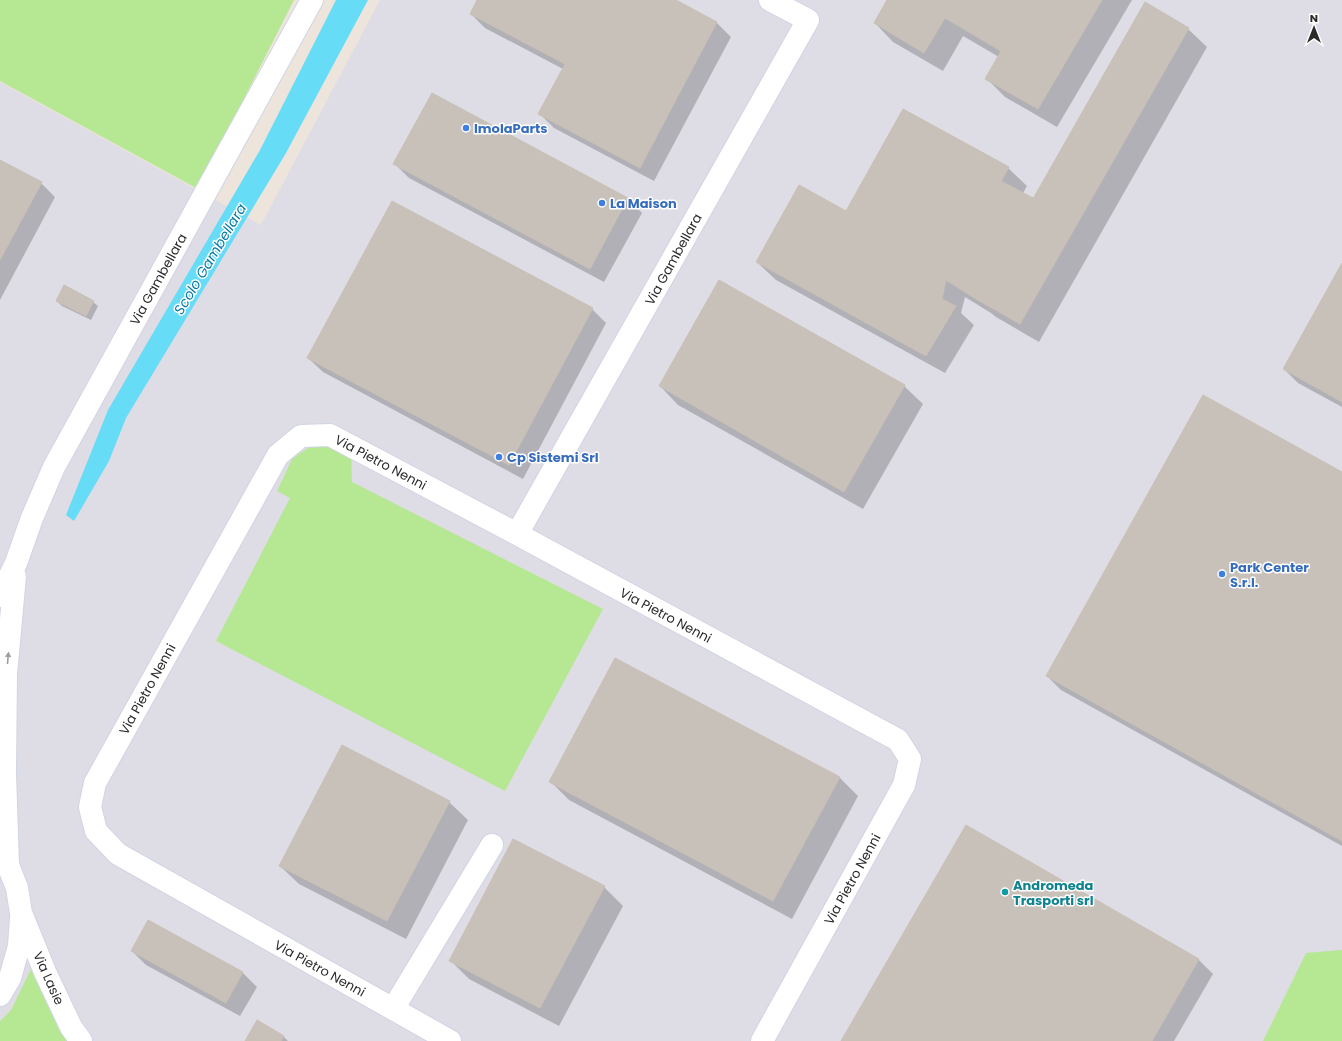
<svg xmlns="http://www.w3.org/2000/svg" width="1342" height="1041" font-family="Poppins,sans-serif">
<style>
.industrial{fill:#dedce5}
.green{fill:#b6e893}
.water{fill:#66dcf7}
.shadow{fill:#0003}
.building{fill:#c8c1ba;stroke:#c8c0b4}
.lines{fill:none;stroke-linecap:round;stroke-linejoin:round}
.minor-casing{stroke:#d0d5e4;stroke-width:24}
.minor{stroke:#fff;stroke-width:22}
.oneway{fill:#9f9f9f}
.shop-dot{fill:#3f7fe0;stroke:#fff;stroke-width:1.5}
.culture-dot{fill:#0f9aa8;stroke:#fff;stroke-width:1.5}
.labels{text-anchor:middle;stroke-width:3;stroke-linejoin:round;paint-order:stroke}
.shop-label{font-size:13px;font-weight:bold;fill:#366cbe;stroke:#fff;text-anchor:start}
.street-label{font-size:13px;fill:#2a2a2a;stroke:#fff}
.culture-label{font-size:13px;font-weight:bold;fill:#0d838f;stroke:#fff;text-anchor:start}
.water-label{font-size:14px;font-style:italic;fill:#0479a4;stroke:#fff}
</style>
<rect width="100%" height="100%" fill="#ede4db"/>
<path class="industrial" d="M380 0H1342V1041H0V82L261 225Z"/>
<path class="green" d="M0 0H294L198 189 0 81Z
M315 443 351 450 352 482 603 609 505 791 216 641 290 498 277 491 292 459Z
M1342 950V1041H1263L1306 953Z
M31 969 53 1016 71 1041H0V1021L11 1010Z"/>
<path class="water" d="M336 0H368L286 153 126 418 109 461 74 521 66 515 108 410 260 150Z"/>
<path class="shadow" d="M479 0H674L717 23 731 37 654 181 554 128 540 114 563 69 485 28 471 14Z
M888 0H1132L1057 127 1005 97 987 79 999 57 963 36 943 71 893 42 875 23Z
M1188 29 1207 47 1039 342 996 317 991 313 965 297 961 313 974 325 945 373 776 280 757 262 846 213 1008 168 1027 186 1023 193 1034 199Z
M0 161 41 183 55 197 0 300Z
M395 164 628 198 642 213 604 282 409 178Z
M1342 265V407L1298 383 1284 369Z
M57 301 93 302 98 306 91 320 62 306Z
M592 309 606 323 523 479 323 372 308 358Z
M660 386H904L923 404 863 509 678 405Z
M1342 474V846L1061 690 1047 676Z
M839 777 858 796 792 919 569 800 550 781Z
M449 802 468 820 406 939 299 884 280 866Z
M604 887 623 906 559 1026 469 979 450 960Z
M132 951 243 973 257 987 240 1016 146 965Z
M1199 960 1213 974 1174 1041H843Z
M257 1021 284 1037 288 1041H246Z"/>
<path class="building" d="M477 0H676L717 22 640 168 538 114 565 64 470 14Z
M887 0H1102L1038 109 985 79 1001 51 945 18 924 53 874 23Z
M1145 2 1189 28 1020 324 976 299Z
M432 93 628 198 590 269 393 164Z
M903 109 1009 167 946 280 942 299 956 306 926 356 756 262 799 185 846 211Z
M0 160 42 182 0 260Z
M1001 181 1033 198 976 299 946 280Z
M392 201 593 308 509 465 307 358Z
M1342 263V402L1283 369Z
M719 280 905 385 844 492 659 386Z
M64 285 94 301 86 316 56 301Z
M1203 395 1342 472V841L1046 676Z
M615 658 840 777 773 901 549 782Z
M342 745 450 801 387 921 279 866Z
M966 825 1199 959 1152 1041H841Z
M513 839 605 886 540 1008 449 961Z
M148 920 243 972 226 1003 131 951Z
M257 1020 284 1036 281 1041H245Z"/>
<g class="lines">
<defs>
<path id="minor" d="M517 534 808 20 770 0
M0 596 16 563 32 518 54 467 312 0
M1 852 8 865 17 888 21 913 45 972 71 1027 81 1041
M8 865 5 773 6 674 15 576
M0 995 10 978 19 946 21 918
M393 1009 492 845
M450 1041 118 854 96 831 90 807 95 783 278 455 301 436 330 435 517 534 898 740 910 759 904 785 762 1041"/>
</defs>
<use href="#minor" class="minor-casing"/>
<use href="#minor" class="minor"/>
</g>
<defs><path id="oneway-solid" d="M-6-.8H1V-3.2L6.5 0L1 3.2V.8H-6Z"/></defs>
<use class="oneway" href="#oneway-solid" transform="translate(8 658) rotate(-85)"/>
<g class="shop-dot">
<circle cx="466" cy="128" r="4"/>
<circle cx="602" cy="203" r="4"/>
<circle cx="499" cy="457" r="4"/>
<circle cx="1222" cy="574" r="4"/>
</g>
<circle class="culture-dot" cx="1005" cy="892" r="4"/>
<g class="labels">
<g class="shop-label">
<text x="474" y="133">ImolaParts</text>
<text x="610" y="208">La Maison</text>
<text x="507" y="462">Cp Sistemi Srl</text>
<text x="1230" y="572">Park Center<tspan x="1230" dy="15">S.r.l.</tspan></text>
</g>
<g class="street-label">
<text transform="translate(673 259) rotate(-61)" y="5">Via Gambellara</text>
<text transform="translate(158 279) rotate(-61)" y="5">Via Gambellara</text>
<text transform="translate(381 462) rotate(28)" y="5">Via Pietro Nenni</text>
<text transform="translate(666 615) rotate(28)" y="5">Via Pietro Nenni</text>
<text transform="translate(147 689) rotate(-61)" y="5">Via Pietro Nenni</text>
<text transform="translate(852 879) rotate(-61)" y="5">Via Pietro Nenni</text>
<text transform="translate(320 968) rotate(29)" y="5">Via Pietro Nenni</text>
<text transform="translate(49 978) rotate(66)" y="5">Via Lasie</text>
</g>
<g class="culture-label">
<text x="1013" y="890">Andromeda<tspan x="1013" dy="15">Trasporti srl</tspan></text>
</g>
<g class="water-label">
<text transform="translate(210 259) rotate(-59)" y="5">Scolo Gambellara</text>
</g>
</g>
<g transform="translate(1314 28)" stroke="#ffffff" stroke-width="3" paint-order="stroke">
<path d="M0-3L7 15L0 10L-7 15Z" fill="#2a2a2a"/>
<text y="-6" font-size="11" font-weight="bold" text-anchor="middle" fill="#2a2a2a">N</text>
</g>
</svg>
